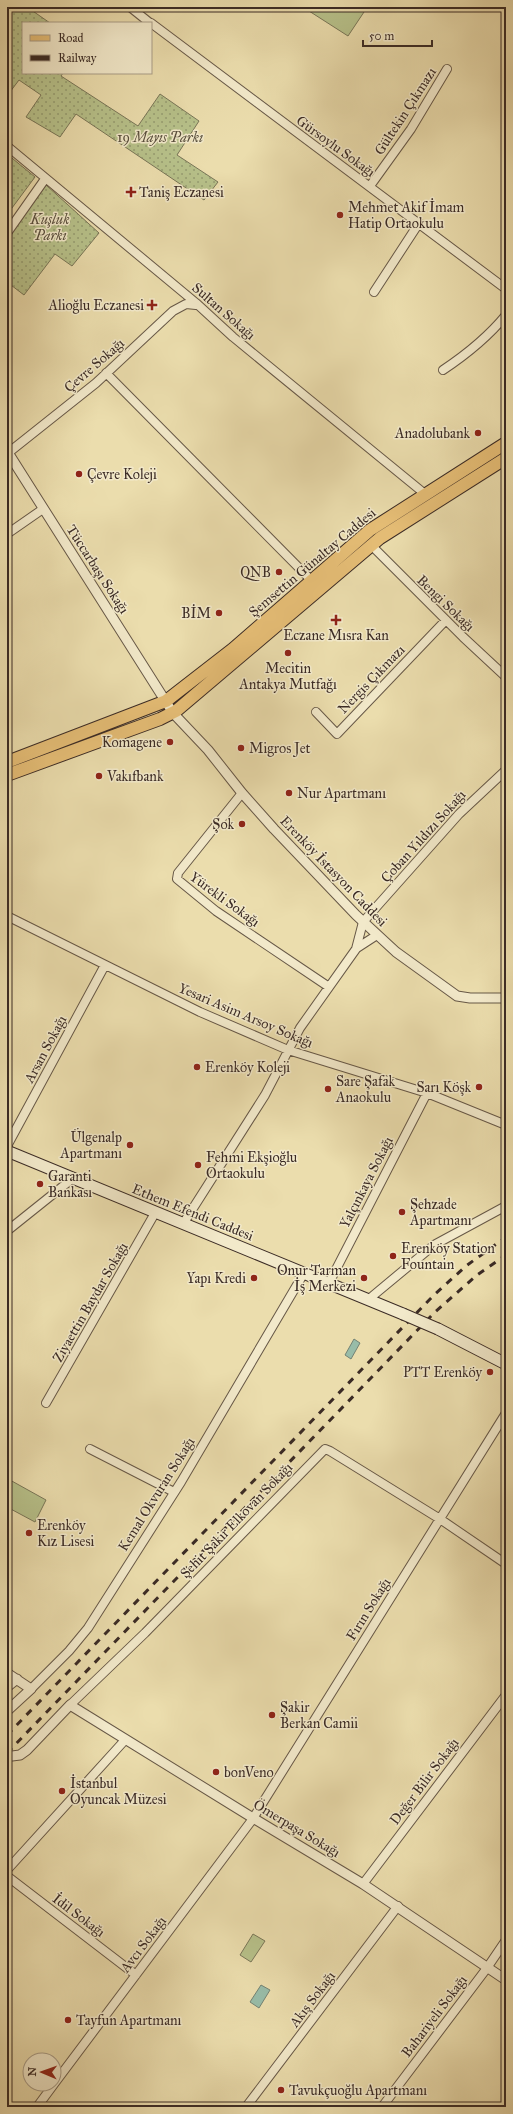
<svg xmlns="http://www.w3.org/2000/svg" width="513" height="2114" font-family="'IM FELL Great Primer',serif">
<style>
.grass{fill:url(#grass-dots);stroke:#797658}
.pitch{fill:#b7c18a;stroke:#797658}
.water{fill:#98bca8;stroke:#738274}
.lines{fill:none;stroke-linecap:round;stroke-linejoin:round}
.minor-casing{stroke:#675847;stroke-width:10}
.tertiary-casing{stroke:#675847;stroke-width:11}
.secondary-casing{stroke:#3b2b25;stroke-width:13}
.primary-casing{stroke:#3b2b25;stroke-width:14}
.minor{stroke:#f2e9ca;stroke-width:8}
.tertiary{stroke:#f2e9ca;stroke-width:9}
.secondary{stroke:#f2e9ca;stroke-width:11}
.primary{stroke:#e6be76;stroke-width:12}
.rail{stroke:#3b2b25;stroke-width:3;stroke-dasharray:7 7;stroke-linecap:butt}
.secondary-bridge-casing{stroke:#3b2b25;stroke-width:13;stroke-linecap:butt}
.secondary-bridge{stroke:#f2e9ca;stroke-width:11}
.poi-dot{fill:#8f2418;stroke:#f2e9ca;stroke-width:1.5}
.labels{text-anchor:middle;stroke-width:3;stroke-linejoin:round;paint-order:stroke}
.street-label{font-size:14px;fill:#3b2b25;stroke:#f2e9ca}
.park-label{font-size:14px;font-style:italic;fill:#5a503e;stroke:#f2e9ca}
.poi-label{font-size:14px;fill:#3b2b25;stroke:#f2e9ca;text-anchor:start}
</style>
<defs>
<pattern id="grass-dots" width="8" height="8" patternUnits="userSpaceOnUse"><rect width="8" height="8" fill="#b7c18a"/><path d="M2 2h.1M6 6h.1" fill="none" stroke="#969d71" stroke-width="1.8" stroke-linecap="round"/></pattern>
</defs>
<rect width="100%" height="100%" fill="#ebddad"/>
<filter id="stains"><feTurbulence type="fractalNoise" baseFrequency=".005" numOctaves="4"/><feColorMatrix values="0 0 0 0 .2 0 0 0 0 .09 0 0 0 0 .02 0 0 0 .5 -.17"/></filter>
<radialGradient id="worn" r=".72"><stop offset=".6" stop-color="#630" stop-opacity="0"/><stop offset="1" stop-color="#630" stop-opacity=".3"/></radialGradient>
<path class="grass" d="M7 7H27L50 23H23V73H63L61 76 138 126 160 94 199 121 177 155 218 182 204 200 76 114 60 137 26 117 41 95 19 80 7 96Z
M7 154 35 177 9 212 7 210Z
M46 185 99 233 72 266 55 254 24 295 7 282V238Z"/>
<path class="pitch" d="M312 7H363L366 9 348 36 309 11Z
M10 1480 46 1500 35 1522 7 1507V1486Z
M253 1934 265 1941 251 1962 240 1955Z"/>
<path class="water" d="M354 1339 360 1343 351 1359 345 1355Z
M261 1985 270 1990 259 2008 250 2002Z"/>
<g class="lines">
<defs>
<path id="minor" d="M130 7 150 23
M151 23 506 289
M7 146 196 303 233 337 425 494
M370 186 411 129 447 69
M7 233 45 179
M374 292 419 223
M443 370C467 354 488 337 506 315
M106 373 311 580
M8 453 96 383 173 311 186 304 196 305
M7 534 43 509
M371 545 463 637 506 677
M316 712 337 734 446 620
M242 793 178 873 177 879 216 911 329 987
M7 916 200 1012 288 1050 427 1093 506 1125
M357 948 377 935
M7 1146 105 965
M183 1224 265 1095 300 1028 356 949 363 922 459 814 506 770
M7 1231 72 1179
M329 1283 427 1093
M369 1299 434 1245 506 1206
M46 1403 155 1213
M90 1449 174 1492
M31 1689 69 1651 88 1628 181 1482 304 1273
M70 1705 145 1633 325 1449 330 1451 440 1519 506 1564
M7 1870 125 1740
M7 1876 136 1975
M363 1884 506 1695
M54 2084 252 1820 506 1413
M37 2107 54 2084
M246 2107 398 1906
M382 2107 487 1968 506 1940"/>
<path id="tertiary" d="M7 451 173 713 208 750 242 793 274 829 356 915 396 952 457 996 470 998H506
M7 1673 31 1689 7 1711
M7 1687 17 1679
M12 1756 20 1755 27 1750 70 1705 253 1818 363 1884 506 1980"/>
<path id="secondary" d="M7 1151 403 1314
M438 1329 506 1364"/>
<path id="primary" d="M7 762 166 701 233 649 370 530 506 443
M7 775 160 719 176 711 380 538 506 458"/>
</defs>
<use href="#minor" class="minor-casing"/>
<use href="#tertiary" class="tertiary-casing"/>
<use href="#secondary" class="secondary-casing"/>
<use href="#primary" class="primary-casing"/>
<use href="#minor" class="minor"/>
<use href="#tertiary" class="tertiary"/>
<use href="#secondary" class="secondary"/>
<use href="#primary" class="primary"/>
<path class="rail" d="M7 1735 434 1295 466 1266 506 1237
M7 1753 435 1312 477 1275 506 1255"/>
<defs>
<path id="secondary-bridge" d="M403 1314 438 1329"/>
</defs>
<use href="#secondary-bridge" class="secondary-bridge-casing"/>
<use href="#secondary-bridge" class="secondary-bridge"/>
</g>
<g class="poi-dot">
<path d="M129 186h4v4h4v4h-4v4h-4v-4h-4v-4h4z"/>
<circle cx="340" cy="215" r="4"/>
<path d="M150 299h4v4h4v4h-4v4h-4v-4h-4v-4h4z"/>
<circle cx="478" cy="433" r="4"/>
<circle cx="79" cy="474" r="4"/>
<circle cx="279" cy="572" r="4"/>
<circle cx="219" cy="613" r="4"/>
<path d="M334 614h4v4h4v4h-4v4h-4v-4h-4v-4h4z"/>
<circle cx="288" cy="653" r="4"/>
<circle cx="170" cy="742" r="4"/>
<circle cx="241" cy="748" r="4"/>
<circle cx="99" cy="776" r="4"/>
<circle cx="289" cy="793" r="4"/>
<circle cx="242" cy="824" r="4"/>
<circle cx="197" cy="1067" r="4"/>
<circle cx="479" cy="1087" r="4"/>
<circle cx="328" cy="1089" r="4"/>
<circle cx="130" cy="1145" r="4"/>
<circle cx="198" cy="1165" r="4"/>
<circle cx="40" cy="1184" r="4"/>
<circle cx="402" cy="1212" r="4"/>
<circle cx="393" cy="1256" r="4"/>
<circle cx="254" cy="1278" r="4"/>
<circle cx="364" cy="1278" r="4"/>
<circle cx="490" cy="1372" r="4"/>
<circle cx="29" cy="1533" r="4"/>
<circle cx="272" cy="1715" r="4"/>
<circle cx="216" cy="1772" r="4"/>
<circle cx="62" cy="1791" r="4"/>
<circle cx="68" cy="2020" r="4"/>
<circle cx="281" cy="2090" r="4"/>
</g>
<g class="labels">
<g class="street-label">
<text transform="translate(405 111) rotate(-57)" y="5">Gültekin Çıkmazı</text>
<text transform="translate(336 146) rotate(36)" y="5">Gürsoylu Sokağı</text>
<text transform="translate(224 311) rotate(41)" y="5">Sultan Sokağı</text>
<text transform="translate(94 365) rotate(-41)" y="5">Çevre Sokağı</text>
<text transform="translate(312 562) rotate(-40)" y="5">Şemsettin Günaltay Caddesi</text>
<text transform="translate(98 569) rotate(57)" y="5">Tüccarbaşı Sokağı</text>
<text transform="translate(446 603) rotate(44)" y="5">Bengi Sokağı</text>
<text transform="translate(371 679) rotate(-46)" y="5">Nergis Çıkmazı</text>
<text transform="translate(423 836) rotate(-48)" y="5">Çoban Yıldızı Sokağı</text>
<text transform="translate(334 871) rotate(46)" y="5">Erenköy İstasyon Caddesi</text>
<text transform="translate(225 899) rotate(36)" y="5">Yürekli Sokağı</text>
<text transform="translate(246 1015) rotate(23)" y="5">Yesari Asim Arsoy Sokağı</text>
<text transform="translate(45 1049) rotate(-62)" y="5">Arsan Sokağı</text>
<text transform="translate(366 1182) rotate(-63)" y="5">Yalçınkaya Sokağı</text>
<text transform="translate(193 1212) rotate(22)" y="5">Ethem Efendi Caddesi</text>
<text transform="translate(90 1302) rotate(-60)" y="5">Ziyaettin Baydar Sokağı</text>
<text transform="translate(156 1494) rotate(-58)" y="5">Kemal Okvuran Sokağı</text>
<text transform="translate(236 1520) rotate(-46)" y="5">Şehit Şakir Elkovan Sokağı</text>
<text transform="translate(368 1609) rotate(-58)" y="5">Fırın Sokağı</text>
<text transform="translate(424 1781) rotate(-53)" y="5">Değer Bilir Sokağı</text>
<text transform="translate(297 1828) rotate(31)" y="5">Ömerpaşa Sokağı</text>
<text transform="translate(79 1915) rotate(37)" y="5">İdil Sokağı</text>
<text transform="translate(143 1944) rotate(-53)" y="5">Avcı Sokağı</text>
<text transform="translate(312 1999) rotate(-53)" y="5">Akış Sokağı</text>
<text transform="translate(434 2016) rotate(-53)" y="5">Bahariyeli Sokağı</text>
</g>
<g class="park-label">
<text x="160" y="142">19 Mayıs Parkı</text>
<text x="50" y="224">Kuşluk<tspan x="50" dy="16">Parkı</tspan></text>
</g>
<g class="poi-label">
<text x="139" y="197">Taniş Eczanesi</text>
<text x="348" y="212">Mehmet Akif İmam<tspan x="348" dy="16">Hatip Ortaokulu</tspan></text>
<text x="144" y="310" text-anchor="end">Alioğlu Eczanesi</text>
<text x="470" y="438" text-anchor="end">Anadolubank</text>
<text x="87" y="479">Çevre Koleji</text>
<text x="271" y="577" text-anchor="end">QNB</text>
<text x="211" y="618" text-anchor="end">BİM</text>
<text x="336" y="640" text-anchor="middle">Eczane Mısra Kan</text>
<text x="288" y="673" text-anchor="middle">Mecitin<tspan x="288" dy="16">Antakya Mutfağı</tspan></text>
<text x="162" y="747" text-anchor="end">Komagene</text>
<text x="249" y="753">Migros Jet</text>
<text x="107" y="781">Vakıfbank</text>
<text x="297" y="798">Nur Apartmanı</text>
<text x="234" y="829" text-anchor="end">Şok</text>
<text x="205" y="1072">Erenköy Koleji</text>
<text x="336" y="1086">Sare Şafak<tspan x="336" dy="16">Anaokulu</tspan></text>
<text x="471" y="1092" text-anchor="end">Sarı Köşk</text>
<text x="122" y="1142" text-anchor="end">Ülgenalp<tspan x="122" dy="16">Apartmanı</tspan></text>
<text x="206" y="1162">Fehmi Ekşioğlu<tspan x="206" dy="16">Ortaokulu</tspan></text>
<text x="48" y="1181">Garanti<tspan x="48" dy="16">Bankası</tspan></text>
<text x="410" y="1209">Şehzade<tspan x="410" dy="16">Apartmanı</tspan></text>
<text x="401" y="1253">Erenköy Station<tspan x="401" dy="16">Fountain</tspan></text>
<text x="356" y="1275" text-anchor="end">Onur Tarman<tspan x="356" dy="16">İş Merkezi</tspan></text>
<text x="246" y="1283" text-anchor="end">Yapı Kredi</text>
<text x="482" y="1377" text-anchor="end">PTT Erenköy</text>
<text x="37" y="1530">Erenköy<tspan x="37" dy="16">Kız Lisesi</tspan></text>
<text x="280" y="1712">Şakir<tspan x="280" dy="16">Berkan Camii</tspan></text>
<text x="224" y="1777">bonVeno</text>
<text x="70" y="1788">İstanbul<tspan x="70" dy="16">Oyuncak Müzesi</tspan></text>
<text x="76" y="2025">Tayfun Apartmanı</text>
<text x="289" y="2095">Tavukçuoğlu Apartmanı</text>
</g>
</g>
<rect width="513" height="2114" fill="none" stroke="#ebddad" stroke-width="24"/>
<rect x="8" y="8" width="497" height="2098" fill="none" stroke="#3b2b25" stroke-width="2"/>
<rect x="12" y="12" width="489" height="2090" fill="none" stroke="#3b2b25"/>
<rect x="22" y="22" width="130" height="52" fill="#f2e9ca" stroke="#a99d88"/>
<rect x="30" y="35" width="20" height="6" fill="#e6be76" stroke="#a99d88"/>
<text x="58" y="42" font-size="12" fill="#3b2b25">Road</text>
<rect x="30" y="55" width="20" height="6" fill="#3b2b25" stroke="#a99d88"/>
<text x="58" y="62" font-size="12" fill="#3b2b25">Railway</text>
<g transform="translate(42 2072) rotate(272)"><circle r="19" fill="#f2e9ca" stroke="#a99d88"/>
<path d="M0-3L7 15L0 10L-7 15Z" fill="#8f2418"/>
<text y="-6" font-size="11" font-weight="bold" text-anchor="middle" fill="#3b2b25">N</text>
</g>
<path d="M363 40v6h69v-6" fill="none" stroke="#3b2b25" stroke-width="2"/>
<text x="369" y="40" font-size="12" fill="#3b2b25" stroke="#f2e9ca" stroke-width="3" paint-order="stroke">50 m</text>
<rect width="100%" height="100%" filter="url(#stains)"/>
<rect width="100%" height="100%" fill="url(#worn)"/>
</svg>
